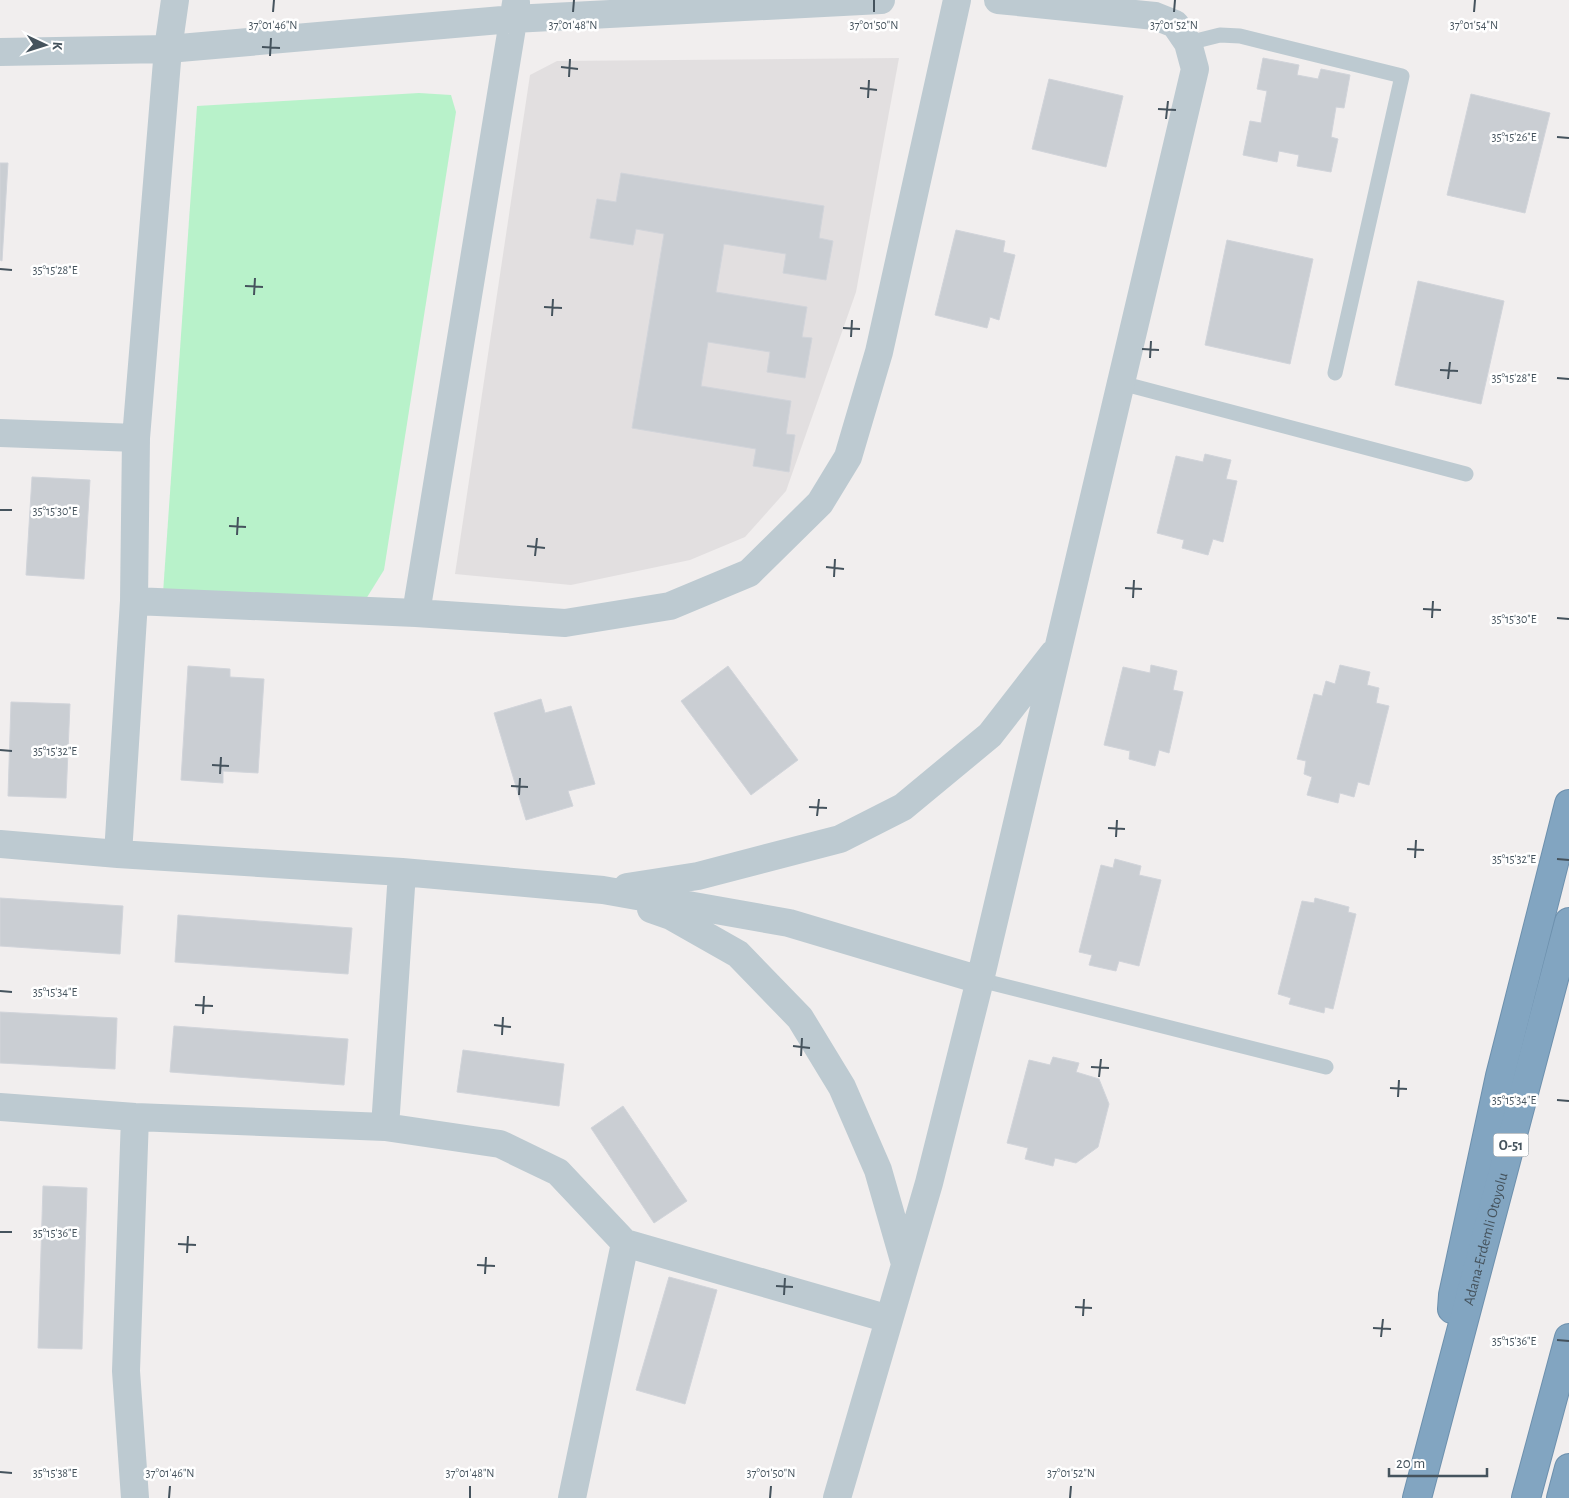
<svg xmlns="http://www.w3.org/2000/svg" width="1569" height="1498" font-family="'Alegreya Sans',sans-serif">
<style>
.education{fill:#e2dfe0}
.green{fill:#b8f2ca}
.building{fill:#caced3;stroke:#d1d4da}
.lines{fill:none;stroke-linecap:round;stroke-linejoin:round}
.highway-casing{stroke:#6d90ad;stroke-width:30}
.lane{stroke:#bdcad1;stroke-width:15}
.street{stroke:#bdcad1;stroke-width:28}
.highway{stroke:#82a5c1;stroke-width:28}
.ticks{fill:none;stroke:#45535d;stroke-width:2}
.labels{text-anchor:middle;stroke-width:5;stroke-linejoin:round;paint-order:stroke}
.shield{fill:#fff;stroke:#7d878e;stroke-width:1}
.shield-label{font-size:14px;font-weight:bold;fill:#45535d}
.street-label{font-size:15px;fill:#45535d;stroke:#fff}
.ticks-label{font-size:12px;text-anchor:middle;fill:#45535d;stroke:#fff;stroke-width:5;stroke-linejoin:round;paint-order:stroke}
</style>
<rect width="100%" height="100%" fill="#f1eeee"/>
<path class="education" d="M899 58 856 292 786 491 745 537 690 560 571 585 455 574 530 75 557 61Z"/>
<path class="green" d="M419 93 451 95 456 112 384 570 361 607 163 593 197 106Z"/>
<path class="building" d="M1263 58 1299 65 1297 75 1318 79 1321 69 1350 75 1344 108 1336 107 1331 137 1338 139 1331 172 1297 166 1299 155 1279 151 1277 162 1243 155 1250 121 1261 123 1267 91 1257 89Z
M1049 79 1123 96 1106 167 1032 149Z
M1471 94 1550 113 1525 213 1447 195Z
M0 163H8L2 261 0 260Z
M621 173 824 206 819 238 833 241 826 280 783 273 786 254 724 244 716 292 807 307 802 337 812 338 805 378 767 372 770 352 708 342 701 386 791 401 786 434 795 435 789 472 753 466 756 449 632 428 664 234 636 229 633 245 590 238 597 199 616 202Z
M956 230 1005 241 1003 252 1015 255 999 320 990 317 987 328 935 315Z
M1227 240 1313 259 1290 364 1205 345Z
M1418 281 1504 301 1481 404 1395 385Z
M1205 454 1231 460 1226 479 1237 481 1223 542 1213 539 1208 555 1182 548 1184 540 1157 533 1176 456 1203 462Z
M32 477 90 480 84 579 26 575Z
M1151 665 1177 671 1173 690 1183 692 1169 753 1159 750 1155 766 1129 759 1130 751 1104 745 1123 667 1150 673Z
M1340 665 1370 672 1367 685 1379 688 1376 703 1389 706 1369 785 1358 782 1354 797 1340 793 1338 803 1307 795 1312 777 1304 774 1306 761 1297 759 1314 694 1322 696 1326 681 1335 684Z
M188 666 230 669V677L264 679 258 773 223 771V783L181 780Z
M728 666 798 760 751 795 681 701Z
M541 699 545 713 571 706 595 784 568 791 573 806 526 820 494 713Z
M11 702 70 704 66 798 8 796Z
M1115 859 1141 866 1139 875 1161 880 1139 966 1119 961 1116 971 1089 965 1092 955 1079 952 1101 865 1113 868Z
M0 898 123 906 120 954 0 946Z
M1315 898 1349 907 1348 912 1356 914 1333 1009 1325 1007 1324 1013 1289 1004 1291 998 1278 994 1302 901 1314 903Z
M178 915 352 928 348 974 175 962Z
M0 1012 117 1018 115 1069 0 1063Z
M174 1026 348 1039 344 1085 170 1072Z
M463 1050 564 1064 559 1106 457 1092Z
M1053 1057 1079 1063 1076 1072 1099 1079 1109 1104 1098 1147 1076 1163 1055 1158 1053 1166 1025 1159 1028 1148 1007 1143 1029 1060 1050 1065Z
M623 1106 687 1201 654 1223 591 1128Z
M43 1186 87 1188 82 1349 38 1348Z
M669 1277 717 1290 685 1404 636 1390Z"/>
<g class="lines">
<defs>
<g id="highway">
<path d="M1452 1309 1453 1295 1500 1076 1569 804"/>
<path id="s1" d="M1417 1498 1569 922"/>
<path d="M1526 1498 1569 1338"/>
<path d="M1561 1498 1569 1468"/>
</g>
</defs>
<use href="#highway" class="highway-casing"/>
<path class="lane" d="M1188 43 1220 35 1240 36 1402 76 1335 373
M1121 383 1466 474
M980 980 1326 1067"/>
<path class="street" d="M0 52 168 49 513 19 881 0
M0 433 136 438
M134 601 416 613 565 623 670 606 749 573 820 503 848 457 879 352 957 0
M416 613 516 3
M0 844 118 854 402 872 603 890 789 923 980 980
M118 854 134 601 136 438 168 49 175 0
M627 887 698 876 840 839 903 807 990 735 1053 654
M651 909 671 916 738 954 800 1018 842 1087 878 1170 905 1264
M0 1107 135 1117 385 1127 402 872
M385 1127 500 1144 558 1172 625 1243 889 1319
M135 1498 126 1371 135 1117
M572 1498 625 1243
M837 1498 929 1183 980 980 1195 69 1188 43 1175 24 1155 16 998 0"/>
<use href="#highway" class="highway"/>
</g>
<path class="ticks" d="M273 12 274 0M573 12 574 0M874 12V0M1174 12 1175 0M1474 12 1475 0M262 47 280 48M270 56 271 38M561 67 578 69M569 77 570 59M860 88 877 90M868 98 869 80M1158 109 1176 110M1166 119 1168 101M1557 137 1569 138M0 269 12 270M245 286 263 287M254 295 255 278M544 307 562 308M552 316 553 299M843 328 860 329M851 337 852 320M1142 349 1159 350M1150 358 1151 341M1440 370 1458 371M1557 378 1569 379M1448 379 1450 362M0 510H12M229 526 246 527M237 535 238 517M527 546 545 548M535 556 537 538M826 567 844 569M834 577 835 559M1125 588 1142 589M1133 598 1134 580M1423 609 1441 610M1432 618 1433 601M1557 618 1569 619M0 750 12 751M212 765 229 766M220 774 221 757M511 786 528 787M519 795 520 778M809 807 827 808M817 816 819 799M1108 828 1125 829M1116 837 1117 820M1407 849 1424 850M1415 858 1416 840M1557 859 1569 860M0 991 12 992M195 1005 213 1006M203 1014 204 996M494 1025 511 1027M502 1035 503 1017M793 1046 810 1048M801 1056 802 1038M1091 1067 1109 1068M1099 1077 1101 1059M1390 1088 1407 1089M1398 1097 1399 1080M1557 1100 1569 1101M0 1232H12M178 1244 196 1245M187 1253 188 1236M477 1265 495 1266M485 1274 486 1257M776 1286 793 1287M784 1295 785 1278M1075 1307 1092 1308M1083 1316 1084 1299M1373 1328 1391 1329M1381 1337 1383 1319M1557 1340 1569 1341M0 1472 12 1473M169 1498 170 1486M470 1498V1486M770 1498 771 1486M1070 1498 1071 1486"/>
<g class="labels">
<rect class="shield" x="1493.5" y="1133.5" width="35" height="23" rx="4"/>
<g class="shield-label">
<text x="1511" y="1150">O-51</text>
</g>
<g class="street-label">
<text dy="5" stroke="none"><textPath href="#s1" startOffset="268">Adana-Erdemli Otoyolu</textPath></text>
</g>
</g>
<g class="ticks-label">
<text x="273" y="29">37°01'46"N</text>
<text x="573" y="29">37°01'48"N</text>
<text x="874" y="29">37°01'50"N</text>
<text x="1174" y="29">37°01'52"N</text>
<text x="1474" y="29">37°01'54"N</text>
<text x="1514" y="141">35°15'26"E</text>
<text x="55" y="274">35°15'28"E</text>
<text x="1514" y="382">35°15'28"E</text>
<text x="55" y="515">35°15'30"E</text>
<text x="1514" y="623">35°15'30"E</text>
<text x="55" y="755">35°15'32"E</text>
<text x="1514" y="863">35°15'32"E</text>
<text x="55" y="996">35°15'34"E</text>
<text x="1514" y="1104">35°15'34"E</text>
<text x="55" y="1237">35°15'36"E</text>
<text x="1514" y="1345">35°15'36"E</text>
<text x="170" y="1477">37°01'46"N</text>
<text x="470" y="1477">37°01'48"N</text>
<text x="771" y="1477">37°01'50"N</text>
<text x="1071" y="1477">37°01'52"N</text>
<text x="55" y="1477">35°15'38"E</text>
</g>
<g transform="translate(45 45) rotate(94)" stroke="#ffffff" stroke-width="4" paint-order="stroke">
<path d="M0-4L9 19L0 12L-9 19Z" fill="#45535d"/>
<text y="-8" font-size="14" font-weight="bold" text-anchor="middle" fill="#45535d">K</text>
</g>
<path d="M1389 1468v8h98v-8" fill="none" stroke="#45535d" stroke-width="2.5"/>
<text x="1396" y="1468" font-size="15" fill="#45535d" stroke="#ffffff" stroke-width="4" paint-order="stroke">20 m</text>
</svg>
